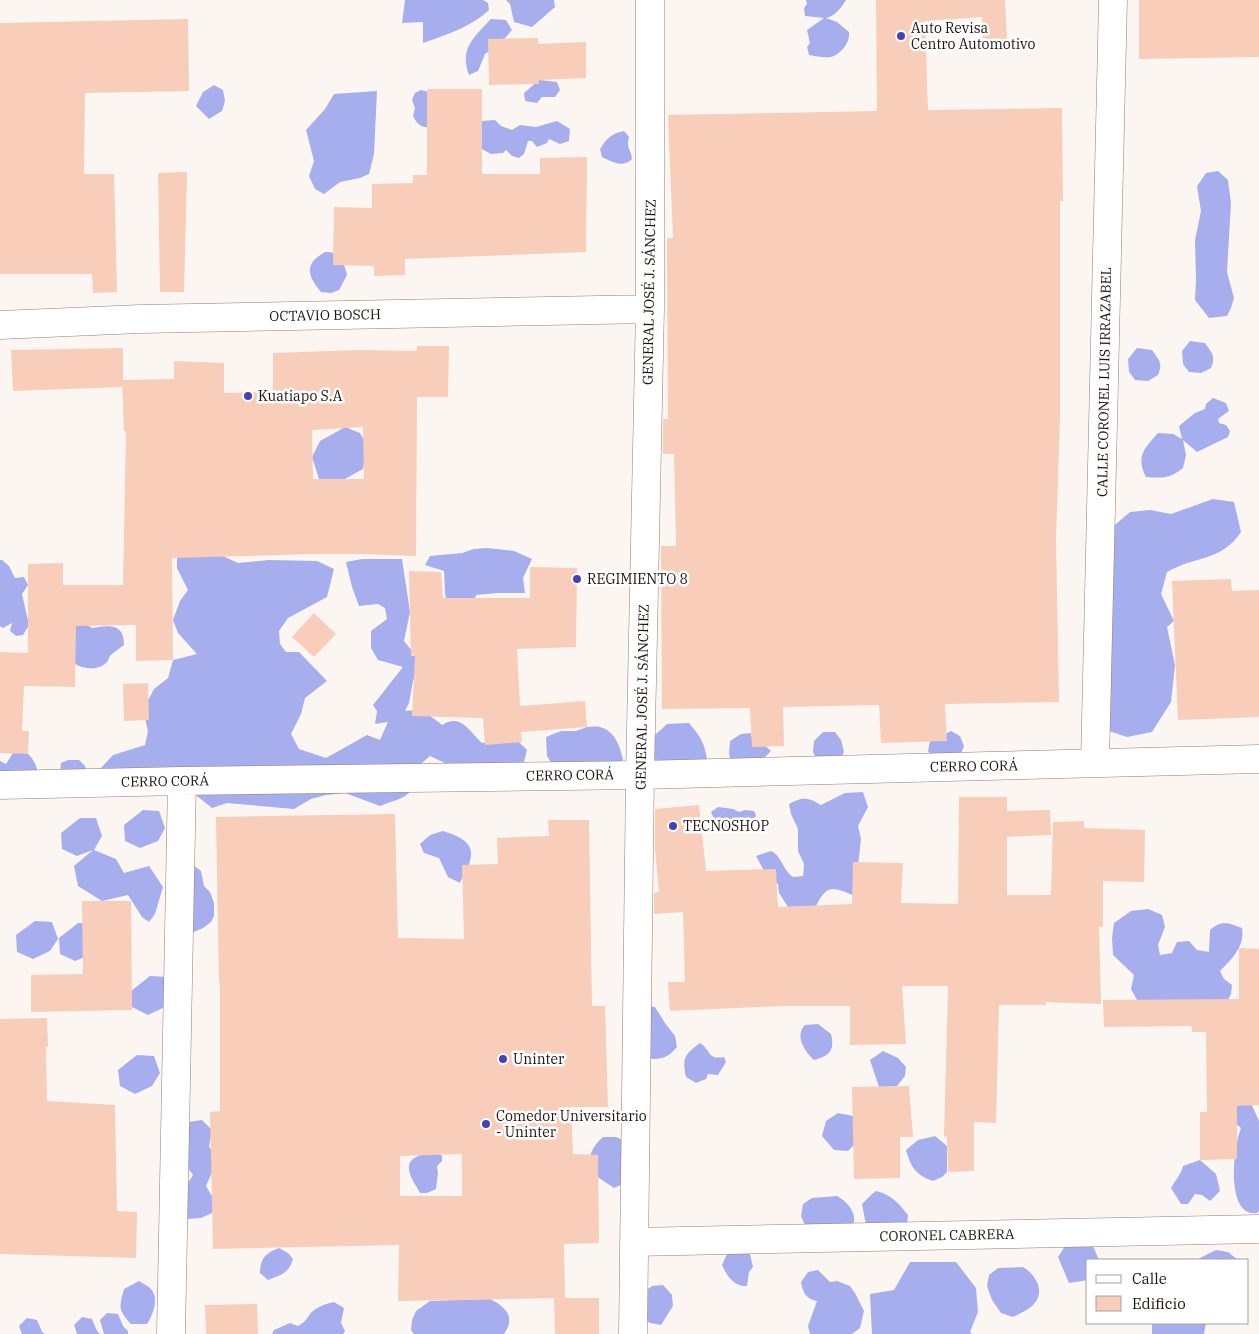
<svg xmlns="http://www.w3.org/2000/svg" width="1259" height="1334" font-family="'IBM Plex Serif',serif">
<style>
.forest{fill:#a6aeee}
.building{fill:#f8cdba;fill-rule:evenodd}
.lines{fill:none;stroke-linecap:round;stroke-linejoin:round}
.minor-casing{stroke:#987c71;stroke-width:29}
.minor{stroke:#fff;stroke-width:28}
.poi-dot{fill:#4741b7;stroke:#fff;stroke-width:2}
.labels{text-anchor:middle;stroke-width:5;stroke-linejoin:round;paint-order:stroke}
.poi-label{font-size:14px;fill:#1f1410;stroke:#fff;text-anchor:start}
.street-label{font-size:14px;fill:#1f1410;stroke:#fff}
</style>
<rect width="100%" height="100%" fill="#fcf6f3"/>
<path class="forest" d="M405 0H483L488 3 489 10C471 27 446 35 423 43V22L402 23Z
M506 0H554L555 7 532 27 514 22 510 4Z
M806 0H846C842 7 834 17 826 18L837 22 849 32C850 42 843 51 834 56 828 59 816 56 809 55L807 47 810 43 807 30 824 18 805 16 804 8 807 4Z
M491 19 506 20 512 30 501 43 485 54 478 71 469 75C459 49 474 37 491 19Z
M539 80 557 82 560 90 555 97H542L537 103 525 101 524 93Z
M214 85 223 90 225 101 222 111 209 119 196 106 203 92Z
M421 90 429 92 430 127C421 128 417 124 413 116L415 108 412 100 415 93Z
M377 91 374 154 369 174 360 178 340 182 324 194 315 189 309 176 314 161 306 130 325 109 334 94Z
M495 120 501 126 512 130 520 125 536 127 557 121 570 129 569 141 560 144 549 139 547 143 537 147 532 141H528L524 154 519 158 512 156 506 150 503 153 491 154 480 148 482 121Z
M624 131 629 137C626 149 631 149 632 159 623 168 612 162 602 157L600 149C606 139 612 133 624 131Z
M1218 171 1228 180 1231 203 1227 272 1234 298 1231 308 1227 316 1209 318 1195 300 1196 280 1195 240 1201 211 1197 186 1206 173Z
M325 252C340 251 344 262 347 275L339 290 331 293 321 292C307 275 304 264 325 252Z
M1190 341 1205 343C1212 353 1216 356 1211 368L1201 373 1189 372 1183 364 1182 351Z
M1137 348 1152 350C1159 360 1163 363 1158 375L1148 381 1135 380 1129 372 1128 359Z
M1213 398 1226 403 1229 411 1218 419 1219 423 1226 425 1230 431 1228 437 1197 452 1183 440 1186 455 1183 468C1169 479 1163 478 1146 477 1135 456 1145 448 1158 433L1173 434 1182 439 1179 426 1195 413 1205 409 1206 404Z
M345 427 360 433 367 445 363 469 343 480 319 479 312 457 320 441Z
M1213 499 1234 502 1241 532C1222 561 1195 556 1167 572L1161 594 1174 621 1167 627 1175 665 1171 702 1152 732 1127 737 1103 729V636L1112 626 1099 597 1108 531 1130 512 1150 510 1171 514Z
M218 545 225 557 238 563 269 560 317 561 334 569 327 597 288 618 279 631 280 644 286 652H299L327 681 305 698 301 714 291 734 299 749 326 758 367 735 380 740 388 722 375 724 377 711 373 705 403 667 378 660 371 648V631L387 619 385 608 378 604 359 606 352 587 346 562 362 559H402L410 612 404 641 421 662 413 681 409 703 405 711C421 709 430 715 442 725 461 713 469 731 482 743L515 738 527 750 522 770 455 768 430 756 415 769C416 798 403 797 380 806L345 793 326 795 311 799 294 809 227 803 212 808 193 793 100 769 113 755 145 745 148 731 143 710 154 689 168 678 173 660 197 654 178 633 173 620 180 601 188 590 177 568V555Z
M487 548 514 551 532 559 523 578 525 593H498L476 595 470 625 449 618 445 593 444 571 425 565 430 556 462 553 474 549Z
M0 560H2L9 566 15 578 24 577 28 585 22 594 29 625 23 635 16 636 10 631 12 623 3 628 0 626Z
M86 624 92 628C109 625 124 623 124 645 120 648 115 651 111 655 109 656 109 660 107 662 98 672 80 669 71 661L76 626Z
M689 723C700 736 705 743 707 760L652 767 655 735 667 724Z
M587 727C590 727 596 726 600 727 615 731 620 746 623 760L611 771 600 789H572L555 769 547 756 546 737 561 731H576Z
M951 731 960 736 964 746 960 756 933 759 928 751 930 741Z
M823 732H835L841 740 844 752 838 763 818 762 813 752 814 741Z
M751 733V736L761 742 771 751 760 762 731 765 729 753 730 741 741 734Z
M24 750C42 766 39 776 30 796L18 799 0 798V761L6 764 13 753Z
M68 760H79L85 766 89 775 60 774 61 763Z
M863 792 868 807 858 826 861 839 858 866 859 897C835 890 829 880 816 906L788 907 779 893 778 884 769 880 756 856 771 851C782 856 782 869 793 877L803 876 804 864 798 851V829L791 814 789 804C803 797 807 797 821 805L845 793Z
M718 807 733 809 739 812 745 810 754 811 756 815C754 819 752 826 748 828 733 839 716 826 711 812Z
M143 810 159 811 165 828 158 841 140 848 125 841 124 825Z
M80 818H96L102 836 94 850 116 859 124 873 149 866 163 887 155 914 149 922 142 917 128 895 102 901 78 886 74 866 93 850 77 856 62 849 61 833Z
M443 831C458 836 476 842 470 861 468 869 463 875 460 883L448 877 439 858 424 853 420 844 430 835Z
M192 864 201 871 204 886 210 892 214 903V916L211 922 203 928 189 934Z
M1148 909 1162 915 1165 927 1158 945 1160 955 1172 953 1177 942 1189 941 1197 950 1209 952 1210 930C1222 920 1227 923 1242 928 1245 946 1232 959 1220 971L1224 979 1232 985 1231 994 1228 1000 1142 1009 1131 989 1134 975 1113 955 1112 938 1114 923 1131 911Z
M35 921 52 922 58 939 50 951 33 959 17 952 16 935Z
M78 923 94 924 92 954 75 961 60 954 59 938Z
M150 976 167 977 165 1007 148 1015 132 1007 131 991Z
M647 1006 655 1007 665 1023 675 1036 677 1047C665 1062 654 1060 636 1056Z
M818 1024 831 1034C835 1050 830 1056 814 1060 805 1052 794 1036 805 1025Z
M700 1043C712 1051 707 1060 724 1057L726 1062 718 1075 708 1074 706 1079 696 1083 686 1077C682 1058 684 1055 700 1043Z
M883 1051 898 1058 906 1067 905 1076 897 1086 879 1087 870 1060Z
M137 1055 154 1056 160 1073 152 1086 135 1094 120 1086 118 1070Z
M1238 1103H1251L1259 1121V1211L1257 1213C1225 1218 1233 1146 1241 1128L1234 1122 1232 1112Z
M838 1113 853 1116 857 1142 848 1151 834 1150 822 1136 826 1121Z
M202 1120 212 1130 209 1147 216 1155 214 1168 206 1186 216 1203 212 1213 201 1218 188 1219C176 1200 182 1193 193 1175L185 1164 180 1128 189 1122Z
M935 1136 947 1146V1172L942 1177 933 1181C916 1175 911 1168 906 1150L918 1140Z
M603 1137H616L625 1141 628 1182 614 1188 587 1170C589 1156 592 1146 603 1137Z
M436 1150 442 1156V1161L437 1166 438 1173 436 1189 427 1193H420C415 1183 400 1165 416 1157 422 1154 430 1153 436 1150Z
M1200 1160 1216 1174 1220 1191 1210 1201 1202 1195 1195 1194 1188 1204H1181L1171 1188C1175 1180 1181 1175 1183 1166Z
M876 1191C891 1194 899 1204 908 1215L907 1224 867 1230 862 1204 872 1194Z
M837 1196C845 1200 856 1211 854 1222 853 1225 850 1230 849 1233L807 1230 801 1216 803 1204 812 1198Z
M1065 1246H1093L1099 1260H1088V1280L1069 1283 1058 1257Z
M279 1248 288 1253 293 1259C289 1273 281 1275 268 1280L260 1273C260 1258 266 1253 279 1248Z
M735 1249 749 1250 753 1267 749 1272 747 1286C734 1287 727 1276 722 1265L726 1256Z
M1216 1250 1228 1252 1238 1260H1196Z
M910 1262H956L976 1288 978 1312 970 1332 972 1334H872L870 1294 894 1290Z
M1023 1267C1035 1274 1046 1291 1034 1304 1029 1310 1020 1313 1013 1317L1001 1313 992 1300 987 1286 989 1275 998 1268Z
M818 1270 830 1282 837 1281 850 1286 855 1293 864 1311 860 1328 852 1334H810L808 1326 817 1301C806 1299 803 1293 801 1282L808 1272Z
M139 1281C143 1283 147 1286 150 1288 160 1297 153 1315 147 1324H131C118 1310 119 1307 124 1289Z
M663 1285 672 1295 673 1306 661 1325 650 1323 644 1319 641 1294 652 1286Z
M490 1299C506 1307 516 1317 504 1334H414L411 1330 412 1320 416 1311 430 1301Z
M334 1302 344 1308 341 1323 345 1331 343 1334H272L274 1330 290 1323 298 1326C305 1322 306 1320 310 1314 316 1307 325 1304 334 1302Z
M107 1313 118 1314 123 1326 128 1331V1334H104L100 1320Z
M82 1317 92 1319 97 1331 100 1334H77L74 1325Z
M27 1318 37 1320 42 1332 45 1334H22L19 1326Z
M1152 1323H1206L1204 1334H1152Z"/>
<path class="building" d="M876 0H1005L1007 39 983 40 982 17 925 21 928 110 1062 108 1063 201H1060V417L1056 539 1059 702 945 704 947 741 881 743 879 705 783 707 784 746 752 747 750 708 662 709 661 546H676L674 454H663V419H668L667 238H673L668 115 877 111Z
M1139 0H1259V57L1139 59Z
M188 19 189 91 85 93 84 174H114L117 292 93 293 92 274H0V23Z
M538 38V44L586 42V78L539 80V84L489 85 488 39Z
M427 89H482V174H540V158L587 157 586 252 405 259V275L374 276V266L333 265 334 207 372 208V184L413 183V175H427Z
M187 172 184 292H160L158 173Z
M417 346H449L448 397H417L416 556 365 554H315L172 558 173 660 136 661V625L76 626 75 687 24 686 22 731H29L28 754 0 753V652L28 653V564L63 563V585H123L126 431H124L122 381V387L13 391 11 350 123 348V380L174 379V361L224 363V393L273 392V353L358 350 417 351ZM363 427 364 479H313L312 430Z
M530 567 577 568 576 647 517 649 520 706 585 701 587 727 521 732 522 742 485 745 483 718 412 716 415 656H411L409 571 441 572 443 598H530Z
M1231 579 1232 591 1259 590V717L1178 720 1172 581Z
M314 613 336 634 314 657 292 637Z
M148 683 149 720 124 721 123 684Z
M959 797H1007V811L1050 810 1051 835 1007 837V895H1051L1053 822 1084 821V828L1145 830 1144 882 1103 881V927H1099L1101 1004 1046 1002V1005H999L996 1123 974 1122V1171L948 1172 947 1136 944 1137 948 986H902L906 1044 850 1045V1006H783L670 1011 668 982H685L683 912 654 914V893L659 892 655 849V809L699 805 706 871 776 869 778 907 852 904 853 862 903 863 901 903 958 904Z
M395 814 398 938 464 939 462 865 498 864 497 838 549 836 548 820H589L592 1006H605L608 1107H571L573 1154 598 1155 599 1243 564 1244 565 1298 398 1301 399 1245 213 1249 210 1112 220 1111V983H219L216 817ZM462 1154V1196H400V1156Z
M82 901H131L132 1010 31 1012V975L83 974Z
M1239 948 1259 949V1105L1237 1106V1159L1200 1160V1112H1207L1206 1032H1192V1026L1104 1027 1103 1000 1239 999Z
M47 1018 48 1047H46L47 1101 115 1105 117 1211 137 1212 136 1258 0 1254V1019Z
M909 1086 913 1137H900V1178L854 1179 852 1087Z
M554 1298H599V1334H555Z
M257 1304 258 1334H206L205 1305Z"/>
<g class="lines">
<defs>
<path id="minor" d="M0 325 140 319 650 309
M1095 763 1113 0
M0 785 182 781 640 775 1259 759
M634 1242 1259 1229
M171 1334 182 781
M633 1334 640 775 650 309V0"/>
</defs>
<use href="#minor" class="minor-casing"/>
<use href="#minor" class="minor"/>
</g>
<g class="poi-dot">
<circle cx="901" cy="36" r="5"/>
<circle cx="248" cy="396" r="5"/>
<circle cx="577" cy="579" r="5"/>
<circle cx="673" cy="826" r="5"/>
<circle cx="503" cy="1059" r="5"/>
<circle cx="486" cy="1124" r="5"/>
</g>
<g class="labels">
<g class="poi-label">
<text x="911" y="33">Auto Revisa<tspan x="911" dy="16">Centro Automotivo</tspan></text>
<text x="258" y="401">Kuatiapo S.A</text>
<text x="587" y="584">REGIMIENTO 8</text>
<text x="683" y="831">TECNOSHOP</text>
<text x="513" y="1064">Uninter</text>
<text x="496" y="1121">Comedor Universitario<tspan x="496" dy="16">- Uninter</tspan></text>
</g>
<g class="street-label">
<text transform="translate(649 292) rotate(-89)" y="5">GENERAL JOSÉ J. SÁNCHEZ</text>
<text transform="translate(325 315) rotate(-1)" y="5">OCTAVIO BOSCH</text>
<text transform="translate(1104 382) rotate(-89)" y="5">CALLE CORONEL LUIS IRRAZABEL</text>
<text transform="translate(642 697) rotate(-89)" y="5">GENERAL JOSÉ J. SÁNCHEZ</text>
<text transform="translate(974 766) rotate(-1)" y="5">CERRO CORÁ</text>
<text transform="translate(570 775) rotate(-1)" y="5">CERRO CORÁ</text>
<text transform="translate(165 781) rotate(-1)" y="5">CERRO CORÁ</text>
<text transform="translate(947 1235) rotate(-1)" y="5">CORONEL CABRERA</text>
</g>
</g>
<rect x="1086" y="1259" width="162" height="65" fill="#ffffff" stroke="#a5a19f"/>
<rect x="1096" y="1275" width="25" height="8" fill="#ffffff" stroke="#a5a19f"/>
<text x="1132" y="1284" font-size="15" fill="#1f1410">Calle</text>
<rect x="1096" y="1296" width="25" height="15" fill="#f8cdba" stroke="#a5a19f"/>
<text x="1132" y="1309" font-size="15" fill="#1f1410">Edificio</text>
</svg>
